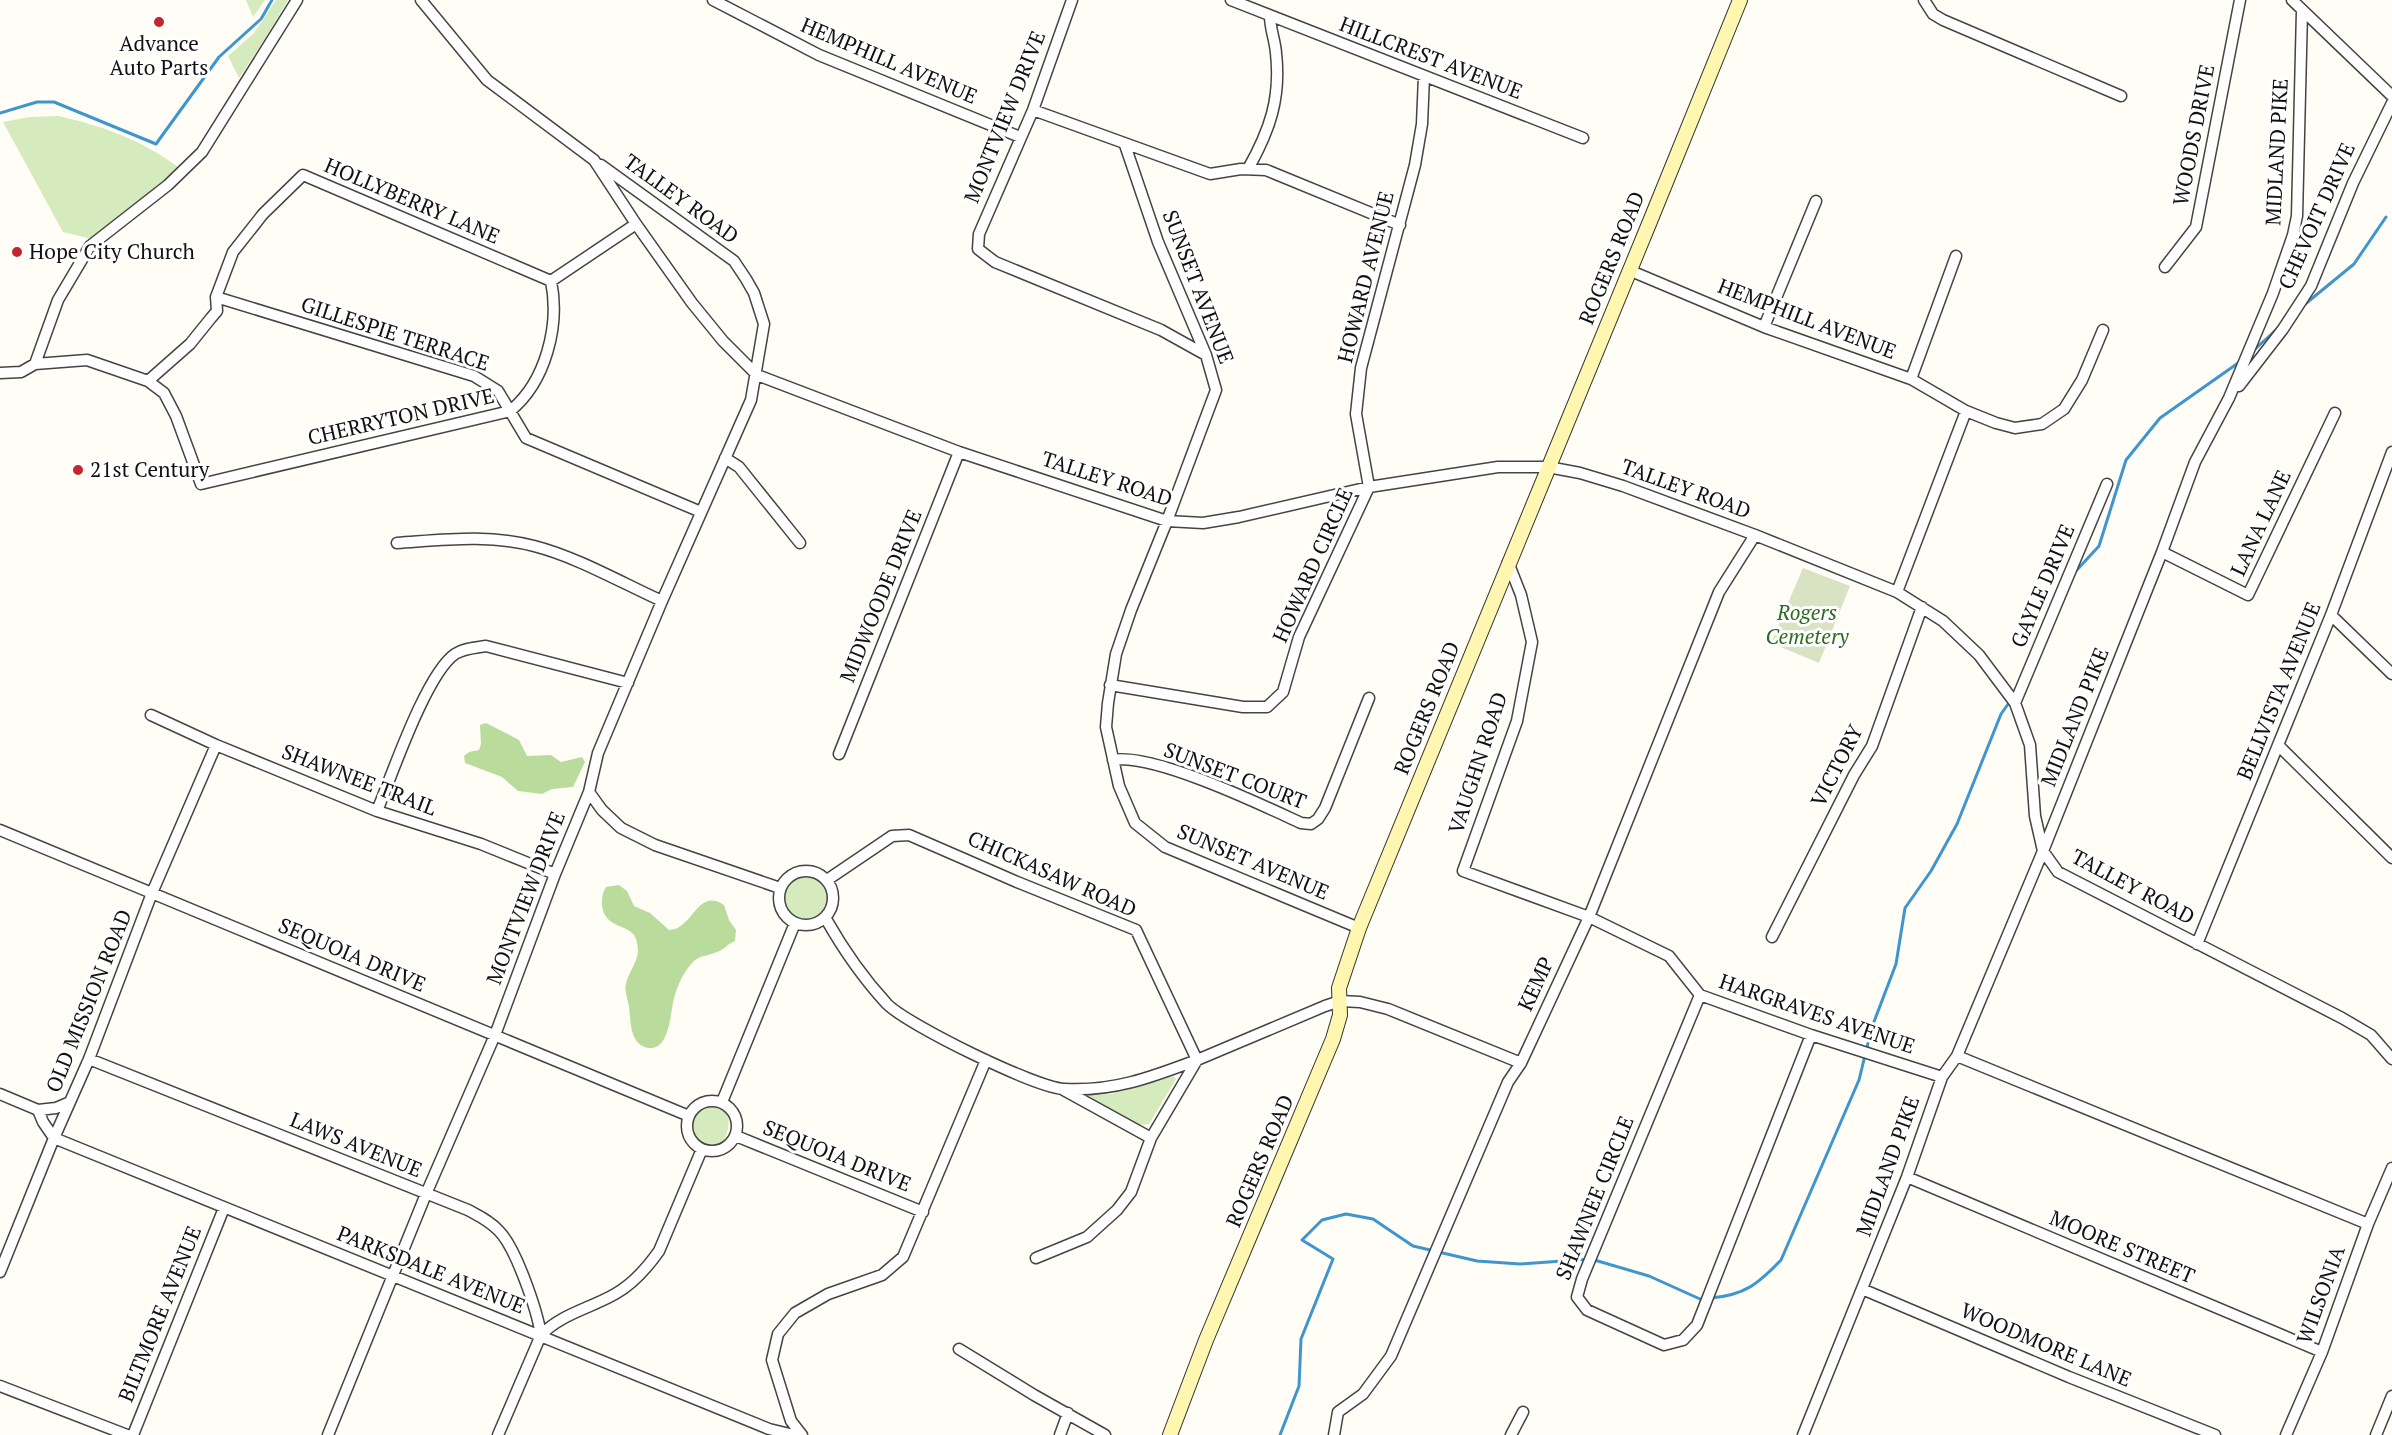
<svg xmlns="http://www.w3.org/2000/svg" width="2392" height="1435" font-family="'PT Serif',serif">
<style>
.green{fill:#d5ebbd}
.forest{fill:#b9dc9c}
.cemetery{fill:#d9e3c4}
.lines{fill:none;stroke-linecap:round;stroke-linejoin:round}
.stream{stroke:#3f96cf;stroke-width:3}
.street-casing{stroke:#444;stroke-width:13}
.secondary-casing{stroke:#333;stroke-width:16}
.street{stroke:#fff;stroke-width:10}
.secondary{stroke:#fff6b0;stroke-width:14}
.poi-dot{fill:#c4262e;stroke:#fff;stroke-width:2}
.labels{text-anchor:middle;stroke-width:6;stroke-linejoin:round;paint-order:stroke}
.poi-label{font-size:21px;fill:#111;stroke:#fff;text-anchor:start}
.street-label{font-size:21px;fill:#111;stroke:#fff}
.park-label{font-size:21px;font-style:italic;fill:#2f6b1f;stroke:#fff}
</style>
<rect width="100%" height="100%" fill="#fffdf5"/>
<path class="green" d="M246 0H265L253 17Z
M276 0H288L266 37 239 78 228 56 254 33Z
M58 116C100 125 145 141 179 168L92 239 63 232 3 122 29 117Z
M785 898a21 21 0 1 1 42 0a21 21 0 1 1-42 0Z
M1174 1076 1176 1079 1149 1124 1139 1125 1088 1099 1090 1095 1112 1094Z
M710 1105C731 1108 732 1123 724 1140 699 1160 675 1117 710 1105Z"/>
<path class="forest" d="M486 723 519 740 527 756 551 755 561 762 582 757 585 762 573 787 552 789 542 794 518 791 502 777 465 763 464 756 469 752 479 750 481 744 480 725Z
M619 885 627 891 634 906 650 913 669 930C693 930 697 887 724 905L729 920 736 930 735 941C727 944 724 950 717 952 708 956 699 955 692 963 684 972 678 984 675 995 670 1009 671 1050 649 1048 629 1045 631 1021 629 1007 628 999 624 992 626 984 628 973 638 962 638 950 637 926 623 931 609 920 600 912 600 896 606 887Z"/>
<path class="cemetery" d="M1803 568 1850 586 1819 663 1771 643Z"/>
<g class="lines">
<path class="stream" d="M0 113 37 102H54L156 144 219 57 261 19 272 0
M2304 305 2354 264 2386 217
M2253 351 2277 329
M2075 572 2099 546 2126 460 2160 418 2241 361
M1711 1298C1745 1295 1758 1284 1781 1260L1859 1080 1872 1027 1896 964 1905 908 1931 871 1957 824 2001 714 2011 700
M1280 1435 1299 1386 1301 1339 1333 1259 1302 1240 1322 1220 1346 1214 1373 1219 1413 1246 1477 1261 1520 1264 1591 1259 1649 1276 1700 1299H1704"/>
<defs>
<path id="street" d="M421 0 487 80 594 160 636 224 692 303 723 341 757 375 959 452 1167 521 1203 523 1239 517 1369 487 1498 467H1548L1580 473 1623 486 1755 535 1897 592 1943 621 1979 655 2015 703 2030 745 2035 816 2043 851 2058 872 2342 1018 2371 1035 2392 1059
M713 0 819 55 1020 137
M1072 0 1033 110 979 234 978 249 995 262 1161 330 1206 355
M1231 0 1583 138
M1924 0 1933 14 1943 20 2121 96
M2292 0 2392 96
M1033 110 1210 174 1241 169 1266 170 1400 225
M1125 145 1158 242 1206 355 1216 390 1167 521 1131 610 1116 654 1108 703 1106 727 1119 786 1135 823 1165 847 1359 928
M1248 169C1270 130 1281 98 1276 53 1275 40 1270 29 1270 16
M2165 267 2196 227 2240 0
M1631 271 1764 327 1911 379 1966 411 1996 423 2015 428 2042 424 2064 409 2082 380 2103 330
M216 297 474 376 498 391 526 438 701 512
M1764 327 1816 201
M35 364 58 300 90 246 168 185 202 152 297 0
M0 373 21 372 35 364 87 360 148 381 164 393 176 416 201 484 510 411C546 382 560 325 551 281L636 224
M1911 379 1956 256
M148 381 190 344 211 318 217 311 216 297 233 252 263 214 303 175 551 281
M2239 386 2283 329 2311 286 2353 183 2392 103
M725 458 739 467 800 543
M397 543C443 540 489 534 534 546 577 557 622 583 662 601
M2162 552 2248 595 2335 413
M1508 562 1521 595 1532 642 1517 721 1463 871 1589 917 1669 956 1700 995 1811 1035 1942 1077
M1897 592 1966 411
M2331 615 2392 674
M1110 685 1243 707H1267L1283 692 1299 637 1369 487 1356 414 1361 368 1415 165 1422 124 1424 76
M2015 703 2107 484
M151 715 216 745 377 811 481 844 555 874
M2278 745 2392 858
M839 754 959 452
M1113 760C1154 753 1262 805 1301 823L1311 824 1318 819 1325 808 1369 698
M589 792 602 810 621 828 655 845 780 888
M377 811C392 775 426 674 455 654 464 648 475 648 486 646L628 683
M0 830 689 1116
M779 898a27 27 0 1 1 54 0a27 27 0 1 1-54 0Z
M826 919C843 949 863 978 887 1004 908 1025 1034 1087 1064 1089 1113 1092 1152 1077 1197 1060L1136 930 1017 882 909 835 892 836 827 880
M1772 937 1854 775 1872 746 1922 607
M2197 944 2331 615 2392 452
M1700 995 1582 1279 1577 1297 1587 1310 1664 1345 1683 1340 1697 1325 1811 1035
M1957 1056 2368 1224
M89 1059 468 1210C479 1216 490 1221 499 1231 516 1248 537 1310 541 1335
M1062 1089 1151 1138
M0 1094 38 1110 43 1122 54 1138
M687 1126a25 25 0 1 1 50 0a25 25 0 1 1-50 0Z
M722 1102 795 923
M38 1110 56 1108 70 1102
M736 1136 923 1212
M54 1138 769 1429 794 1435
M1907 1177 2322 1352
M1036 1258 1087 1237 1117 1210 1131 1192 1151 1138 1197 1060 1325 1006 1340 1001 1360 1002 1388 1009 1521 1063
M0 1272 54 1138 89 1059 152 893 216 745
M1862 1289 2069 1377 2215 1435
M959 1349 1034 1395 1105 1435
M0 1386 127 1435
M133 1435 224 1208
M328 1435 426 1194 495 1035 555 874 589 792 598 753 662 601 751 400 764 324 754 293 746 279 734 261 601 165
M498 1435 541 1335C561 1314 591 1308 615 1294 633 1284 647 1268 659 1251L702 1149
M802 1435 791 1421 772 1360 778 1334 795 1313 828 1294 882 1275 903 1257 986 1060
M1060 1435 1068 1413
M1334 1435 1338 1412 1363 1394 1391 1356 1508 1082 1521 1063 1589 917 1719 592 1755 535
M1511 1435 1523 1412
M1803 1435 1907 1177 1942 1077 1957 1056 2043 851 2162 552 2195 462 2229 398 2273 293 2293 235 2297 216 2302 11
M2286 1435 2322 1352 2368 1224 2392 1168
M2376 1435 2392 1396"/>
<path id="secondary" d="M1170 1435 1206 1340 1333 1039 1340 1015 1339 988 1359 928C1486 618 1615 310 1740 0"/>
</defs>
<use href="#street" class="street-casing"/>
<use href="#secondary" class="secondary-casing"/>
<use href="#street" class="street"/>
<use href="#secondary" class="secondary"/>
</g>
<g class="poi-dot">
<circle cx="159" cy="22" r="6"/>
<circle cx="17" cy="252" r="6"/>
<circle cx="78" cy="470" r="6"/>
</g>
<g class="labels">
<g class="poi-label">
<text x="159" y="51" text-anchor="middle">Advance<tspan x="159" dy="24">Auto Parts</tspan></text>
<text x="29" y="259">Hope City Church</text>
<text x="90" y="477">21st Century</text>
</g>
<g class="street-label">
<text transform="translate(1431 58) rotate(21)" y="7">HILLCREST AVENUE</text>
<text transform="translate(889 61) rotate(23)" y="7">HEMPHILL AVENUE</text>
<text transform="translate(1005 117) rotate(-68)" y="7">MONTVIEW DRIVE</text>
<text transform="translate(2194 135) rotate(-79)" y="7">WOODS DRIVE</text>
<text transform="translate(2277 152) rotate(-87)" y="7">MIDLAND PIKE</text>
<text transform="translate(681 199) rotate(36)" y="7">TALLEY ROAD</text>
<text transform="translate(412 201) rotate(23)" y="7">HOLLYBERRY LANE</text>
<text transform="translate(2317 216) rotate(-66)" y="7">CHEVOIT DRIVE</text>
<text transform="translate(1612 258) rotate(-68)" y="7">ROGERS ROAD</text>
<text transform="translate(1366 277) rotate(-76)" y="7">HOWARD AVENUE</text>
<text transform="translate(1198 287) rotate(69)" y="7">SUNSET AVENUE</text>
<text transform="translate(1807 319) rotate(21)" y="7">HEMPHILL AVENUE</text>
<text transform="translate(395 334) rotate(18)" y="7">GILLESPIE TERRACE</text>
<text transform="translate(401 417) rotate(-13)" y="7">CHERRYTON DRIVE</text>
<text transform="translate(1107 479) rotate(18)" y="7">TALLEY ROAD</text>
<text transform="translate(1686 489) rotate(20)" y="7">TALLEY ROAD</text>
<text transform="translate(2261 523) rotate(-65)" y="7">LANA LANE</text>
<text transform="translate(1313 565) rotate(-66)" y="7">HOWARD CIRCLE</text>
<text transform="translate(2043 586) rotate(-67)" y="7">GAYLE DRIVE</text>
<text transform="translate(881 596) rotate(-68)" y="7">MIDWOODE DRIVE</text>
<text transform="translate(2279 691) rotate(-68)" y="7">BELLVISTA AVENUE</text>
<text transform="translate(1427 708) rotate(-68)" y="7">ROGERS ROAD</text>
<text transform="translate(2075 717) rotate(-68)" y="7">MIDLAND PIKE</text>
<text transform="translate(1478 763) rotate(-72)" y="7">VAUGHN ROAD</text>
<text transform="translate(1837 766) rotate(-63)" y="7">VICTORY</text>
<text transform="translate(1235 776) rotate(21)" y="7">SUNSET COURT</text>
<text transform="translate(359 780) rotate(21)" y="7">SHAWNEE TRAIL</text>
<text transform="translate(1253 862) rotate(23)" y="7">SUNSET AVENUE</text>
<text transform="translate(1052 874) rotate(24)" y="7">CHICKASAW ROAD</text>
<text transform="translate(2133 887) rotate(28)" y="7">TALLEY ROAD</text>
<text transform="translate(526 898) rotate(-69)" y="7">MONTVIEW DRIVE</text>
<text transform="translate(352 955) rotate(23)" y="7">SEQUOIA DRIVE</text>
<text transform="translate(1536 984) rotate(-65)" y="7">KEMP</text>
<text transform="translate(89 1001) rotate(-68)" y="7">OLD MISSION ROAD</text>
<text transform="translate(1817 1014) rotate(19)" y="7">HARGRAVES AVENUE</text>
<text transform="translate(356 1145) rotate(22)" y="7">LAWS AVENUE</text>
<text transform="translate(837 1156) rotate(22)" y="7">SEQUOIA DRIVE</text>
<text transform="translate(1260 1161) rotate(-67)" y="7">ROGERS ROAD</text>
<text transform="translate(1888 1166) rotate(-70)" y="7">MIDLAND PIKE</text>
<text transform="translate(1595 1198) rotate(-68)" y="7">SHAWNEE CIRCLE</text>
<text transform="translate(2122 1247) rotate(23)" y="7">MOORE STREET</text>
<text transform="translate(431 1270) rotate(22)" y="7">PARKSDALE AVENUE</text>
<text transform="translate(2321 1295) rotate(-70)" y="7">WILSONIA</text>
<text transform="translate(160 1314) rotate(-68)" y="7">BILTMORE AVENUE</text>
<text transform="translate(2046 1345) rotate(23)" y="7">WOODMORE LANE</text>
</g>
<g class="park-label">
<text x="1807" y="620">Rogers<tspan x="1807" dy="24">Cemetery</tspan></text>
</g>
</g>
</svg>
